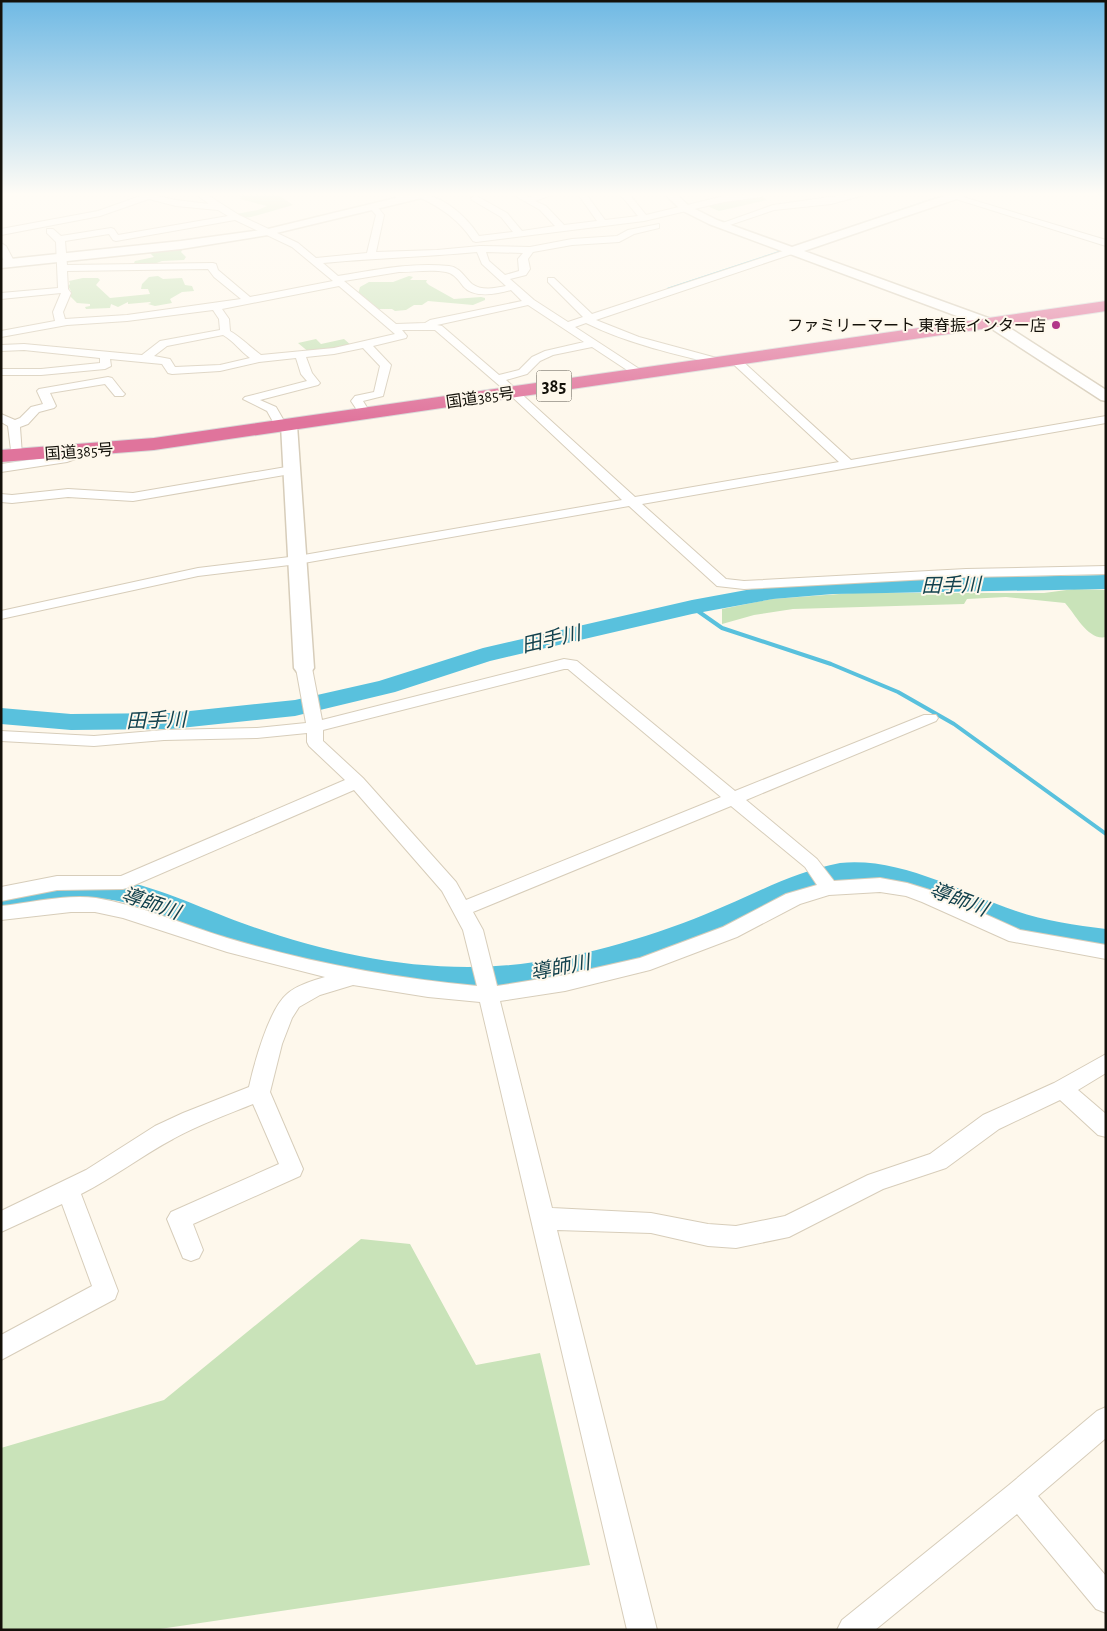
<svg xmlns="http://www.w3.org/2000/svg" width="1107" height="1631" font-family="'Alegreya Sans','Noto Sans JP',sans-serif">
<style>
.green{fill:#c9e3b9}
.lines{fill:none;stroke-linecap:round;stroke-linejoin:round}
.stream-far1{stroke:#59c1dd;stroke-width:2.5}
.stream{stroke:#59c1dd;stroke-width:4}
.river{fill:#59c1dd;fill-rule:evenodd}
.minor-casing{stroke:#d7cdba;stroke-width:2}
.tertiary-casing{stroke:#d7cdba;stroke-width:3}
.trunk-casing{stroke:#d9d9d8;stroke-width:2}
.minor{fill:#fff;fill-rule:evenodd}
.tertiary{fill:#fff;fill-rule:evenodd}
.trunk{fill:#e0749c;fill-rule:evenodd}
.poi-dot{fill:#b23788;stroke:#fef8ec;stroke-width:2}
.labels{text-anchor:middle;stroke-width:4;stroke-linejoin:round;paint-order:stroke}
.far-poi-label{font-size:16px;fill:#14110a;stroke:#fef8ec;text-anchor:end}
.far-street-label{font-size:16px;fill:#14110a;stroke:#fef8ec}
.shield{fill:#fef8ec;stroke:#5a564e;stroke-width:1}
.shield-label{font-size:18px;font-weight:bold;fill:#14110a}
.water-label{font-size:20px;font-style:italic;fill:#12414d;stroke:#fef8ec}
</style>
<rect width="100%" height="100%" fill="#fef8ec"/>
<path class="green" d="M 236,194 L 277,194 L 293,205 L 251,217 L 242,218 L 236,214 L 258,210 L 267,206 L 240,199 L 242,198 Z
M 761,196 L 767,200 L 719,211 L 705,205 Z
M 180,248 L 183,249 L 181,252 L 186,257 L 184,260 L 162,261 L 154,264 L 134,263 L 135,261 L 154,257 L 150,253 L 151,251 Z
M 158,276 L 163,279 L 182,278 L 185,285 L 192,286 L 194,291 L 182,292 L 170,299 L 172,303 L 155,306 L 148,304 L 151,303 L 150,302 L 128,304 L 128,302 L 118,307 L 111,304 L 110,308 L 86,309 L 85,307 L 90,306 L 90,304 L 77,303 L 70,296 L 71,291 L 68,286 L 70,284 L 69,281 L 83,278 L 98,278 L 100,280 L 96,285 L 110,298 L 150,294 L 148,289 L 141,289 L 142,284 L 149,277 Z
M 409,276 L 413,277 L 410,280 L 427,280 L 426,282 L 429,285 L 454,299 L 481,297 L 485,298 L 485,300 L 473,305 L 428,301 L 422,305 L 414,305 L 406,310 L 395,311 L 392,309 L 376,309 L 358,294 L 360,287 L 369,282 L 393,282 Z
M 316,339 L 321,344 L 344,339 L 352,346 L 310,353 L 298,343 Z
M 1074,589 L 1106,590 L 1106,637 C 1088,641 1076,615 1065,603 L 1006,597 L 967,599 L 964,604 L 793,609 L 754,615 L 722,624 L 722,609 L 772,599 L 853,593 L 1044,593 Z
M 361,1239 L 410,1244 L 476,1365 L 540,1353 L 590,1565 L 153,1630 L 1,1630 L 1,1448 L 164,1400 Z"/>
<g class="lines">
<path class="stream-far1" d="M 1099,194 L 1106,196
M 841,231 L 949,194
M 668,289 L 786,250"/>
<path class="stream" d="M 692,607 L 722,628 L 831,664 L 898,692 L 954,724 L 1106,834"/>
<path class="river" d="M 1106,575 L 1106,589 L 833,594 L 773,599 L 692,614 L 490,661 L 395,692 L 295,716 L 171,729 L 71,730 L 1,724 L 1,708 L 71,714 L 171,713 L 295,700 L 379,681 L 483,648 L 692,600 L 773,585 L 833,580 Z
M 840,863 C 902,857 959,892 1016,911 C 1045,921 1075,925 1106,929 L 1106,951 L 1055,944 L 1019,934 L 899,889 C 881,885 861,881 843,883 C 799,886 758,917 718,933 C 651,959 568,986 496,990 C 407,995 319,974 236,944 C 211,935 186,926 161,916 C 145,910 129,902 112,900 C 75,895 37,904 1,911 L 1,890 C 37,884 73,875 109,879 C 150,883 203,909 242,923 C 314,949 391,967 468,967 C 548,967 632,944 706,914 C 751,896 792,872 840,863 Z"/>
<defs>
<path id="minor" d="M 146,194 L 158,194 L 157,196 L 176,200 L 209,204 L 196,194 L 206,194 L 239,215 L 298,243 L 316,258 L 367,253 L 376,215 L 369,207 L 373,204 L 376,205 L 384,215 L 376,252 L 437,250 L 480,246 L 530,247 L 572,239 L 617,236 L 628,230 L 659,224 L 659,228 L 634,234 L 619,242 L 572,245 L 533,252 L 528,259 L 530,269 L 526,275 L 510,279 L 534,300 L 568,322 L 583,317 L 548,282 L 548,278 L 554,278 L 592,314 L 789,249 L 795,249 L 795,253 L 596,320 L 639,337 L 724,360 L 725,362 L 724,364 L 720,365 C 674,354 629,344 586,323 L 575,327 L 644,372 L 646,374 L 644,376 L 636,376 L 592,347 L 553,355 L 540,361 L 527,374 L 506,380 L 635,497 L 839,462 L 731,362 L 730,360 L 731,358 L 739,358 L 851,460 L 1106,416 L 1106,423 L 642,504 L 726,579 L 744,581 L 966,569 L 1106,566 L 1106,574 L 966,577 L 744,589 L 717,586 L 629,506 L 298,564 L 198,576 L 1,619 L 1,611 L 198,568 L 298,556 L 622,500 L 508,393 L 435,330 L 402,330 L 407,336 L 406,338 L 373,346 L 391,365 L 383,396 L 363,401 L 371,414 L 365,418 L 361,416 L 351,401 L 355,396 L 374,392 L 380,366 L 363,348 L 334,354 L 306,357 L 312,373 L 320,383 L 318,385 L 260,400 L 276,407 L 287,426 L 281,430 L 277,429 L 267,411 L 243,399 L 245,397 L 307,381 L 301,374 L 296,358 L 259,362 L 220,371 L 172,374 L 168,373 L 162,364 L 110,359 L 111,366 L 105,369 L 41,375 L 1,375 L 1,369 L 41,369 L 100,363 L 100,358 L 24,350 L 1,351 L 1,345 L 24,344 L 142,355 L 160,341 L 220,330 L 219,319 L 213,310 L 127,321 L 67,325 L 1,337 L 1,331 L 55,321 L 53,312 L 61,293 L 1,299 L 1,293 L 58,288 L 56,242 L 47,233 L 47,229 L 53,229 L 61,236 L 111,228 L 114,229 L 118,235 L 228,216 L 218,210 L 176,206 L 149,199 L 100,216 L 1,235 L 1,229 L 98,211 ZM 235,220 L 292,247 L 333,281 L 250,297 L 218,270 L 216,264 L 213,263 L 67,265 L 65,241 L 109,234 L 113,240 L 116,241 ZM 477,252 L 482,264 L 506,286 C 496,288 481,291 472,284 C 465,278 460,267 449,266 C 412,262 374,270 338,276 L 323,263 C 374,258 425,257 477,252 ZM 486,252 L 523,253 L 518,259 L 519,271 L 505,275 L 489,261 ZM 208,269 L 214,277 L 241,299 L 127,315 L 65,319 L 63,312 L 71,293 L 68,289 L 67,271 ZM 399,272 C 414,272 431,269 446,272 C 453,273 459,280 463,286 C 474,299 497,294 511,290 L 522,301 L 430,320 L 425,323 L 396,324 L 344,281 ZM 339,286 L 395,334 L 334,348 L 261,355 C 250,347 242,338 230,331 L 229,319 L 222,309 ZM 528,305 L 584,342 L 545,351 L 532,357 L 519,370 L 499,375 L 442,326 L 437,325 ZM 223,335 C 235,342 239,350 250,358 L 220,365 L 175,367 L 170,359 L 154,356 L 167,346 Z
M 391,194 L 402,194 L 409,199 L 402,201 Z
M 418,194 C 442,194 467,217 479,236 L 513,232 L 501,217 L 472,200 L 471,198 L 475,195 L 507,213 L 522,231 L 555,226 L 540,210 L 512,194 L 523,194 L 529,197 L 540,194 L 554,194 L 535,201 L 546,206 L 564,225 L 597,221 L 578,194 L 586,194 L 605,220 L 638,216 L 620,194 L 629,194 L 646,215 L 724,196 L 765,194 L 761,197 L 724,202 L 644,221 L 476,242 L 473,241 C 459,220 442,208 419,197 Z
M 851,194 L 868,194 L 831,204 L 774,210 L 721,228 L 717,225 L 773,205 Z
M 940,194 L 953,194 L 1106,240 L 1106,246 Z
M 1,243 L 6,246 L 15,263 L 13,265 L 10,266 C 1,263 1,252 1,243 Z
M 108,377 L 112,378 L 123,392 L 125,394 L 123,396 L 115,396 L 105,384 L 50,393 L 56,406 L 54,408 L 39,412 L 28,424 L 20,427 L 22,455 L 16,459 L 12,458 L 8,426 L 1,422 L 1,414 L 15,420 L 20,418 L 31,407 L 43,404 L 37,391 L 39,389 Z
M 88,446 L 94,450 L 92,453 L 67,462 L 1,472 L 1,464 L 65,455 Z
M 292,466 L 298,470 L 296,473 L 133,501 L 68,497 L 12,503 L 1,502 L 1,494 L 12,495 L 68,489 L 133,493 Z
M 564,659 L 577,661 L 735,791 L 924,715 L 936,715 L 938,718 L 936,721 L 746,800 L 817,859 L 834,881 L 880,878 L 907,883 L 936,892 L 1020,930 L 1106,945 L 1106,959 L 1009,941 L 922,902 L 906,896 L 880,892 L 829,895 L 800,904 L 737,937 L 650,970 L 565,991 L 500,1001 L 552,1208 L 651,1213 L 708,1224 L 736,1226 L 785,1216 L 868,1175 L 930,1154 L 983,1115 L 1054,1083 L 1106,1054 L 1106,1073 L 1078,1090 L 1106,1114 L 1106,1137 L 1098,1135 L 1060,1100 L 999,1129 L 946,1168 L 883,1189 L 789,1237 L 736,1248 L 708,1246 L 651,1233 L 557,1230 L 657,1630 L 627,1630 L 480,1002 L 428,997 L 353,985 L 320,995 L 299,1007 L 292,1018 L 282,1044 L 270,1092 L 303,1169 L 300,1176 L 193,1224 L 203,1250 L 199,1258 L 191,1261 L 183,1258 L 167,1219 L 171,1212 L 279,1164 L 253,1104 C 226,1115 198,1125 173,1139 C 141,1156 113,1178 81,1194 L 118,1291 L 115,1299 L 1,1360 L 1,1335 L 92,1286 L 62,1204 L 1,1232 L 1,1211 L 86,1170 L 155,1126 L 183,1113 L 249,1087 C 254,1064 269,1009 287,994 C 297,985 312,981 325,977 L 227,952 L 123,918 L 95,912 L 71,912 L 1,920 L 1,906 C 31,903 66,894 96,898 C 140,905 184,925 227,938 C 308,962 392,978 477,986 L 463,930 L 442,891 L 354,790 L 130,887 L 123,889 L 57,890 L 1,901 L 1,887 L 57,876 L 121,876 L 345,780 L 309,746 L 307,742 L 307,733 L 257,738 L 164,740 L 94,746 L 1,741 L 1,731 L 94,736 L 164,730 L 257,728 L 306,723 L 296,668 L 299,665 L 309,665 L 312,668 L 322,720 ZM 564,669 L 568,669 L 721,797 L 466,900 L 456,882 L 363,778 L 323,741 L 323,730 ZM 731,806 L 805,867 L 817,885 L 786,894 L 723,927 L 640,958 L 565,975 L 497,986 L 483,930 L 473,912 Z
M 1106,1407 L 1106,1438 L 1038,1496 L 1106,1576 L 1106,1613 L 1096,1609 L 1017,1514 L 875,1630 L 837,1630 L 842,1620 L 1009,1485 L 1097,1411 Z"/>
<path id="tertiary" d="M 412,194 L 431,194 L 430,196 L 268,235 L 181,249 L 1,268 L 1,260 L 181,241 L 268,229 Z
M 665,194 L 676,194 L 689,206 L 717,220 L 792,247 L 950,194 L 966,194 L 965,196 L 804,251 L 1002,323 L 1106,390 L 1106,401 L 1101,400 L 992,329 L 709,224 L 681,210 Z
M 289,420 L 294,422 L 297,425 L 314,668 L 311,672 L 304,674 L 297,672 L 294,668 L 281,425 L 284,422 Z"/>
<path id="trunk" d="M 1106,301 L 1106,311 L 154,450 L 1,462 L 1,450 L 154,438 Z"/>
</defs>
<use href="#minor" class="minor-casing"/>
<use href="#tertiary" class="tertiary-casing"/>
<use href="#trunk" class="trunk-casing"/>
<use href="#minor" class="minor"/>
<use href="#tertiary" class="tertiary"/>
<use href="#trunk" class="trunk"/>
</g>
<linearGradient id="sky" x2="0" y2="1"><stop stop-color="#6fb9e4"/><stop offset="0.46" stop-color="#fffcf6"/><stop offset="1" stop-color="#fffcf6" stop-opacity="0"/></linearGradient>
<rect width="1107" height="422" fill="url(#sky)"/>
<circle class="poi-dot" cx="1056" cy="325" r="5"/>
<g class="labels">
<g class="far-poi-label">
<text x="1046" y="331">ファミリーマート 東脊振インター店</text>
</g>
<g class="far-street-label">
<text transform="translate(480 397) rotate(-8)" y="6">国道385号</text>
<text transform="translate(79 451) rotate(-4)" y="6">国道385号</text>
</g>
<rect class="shield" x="536.5" y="370.5" width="35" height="31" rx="4"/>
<g class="shield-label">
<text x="554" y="392">385</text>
</g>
<g class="water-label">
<text transform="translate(951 585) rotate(-1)" y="7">田手川</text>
<text transform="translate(551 639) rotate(-13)" y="7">田手川</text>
<text transform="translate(156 720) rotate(-2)" y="7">田手川</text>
<text transform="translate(959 899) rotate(21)" y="7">導師川</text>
<text transform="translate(151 903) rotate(19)" y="7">導師川</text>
<text transform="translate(560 967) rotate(-11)" y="7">導師川</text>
</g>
</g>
<rect width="1107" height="1631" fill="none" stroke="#14110a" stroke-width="5"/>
</svg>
